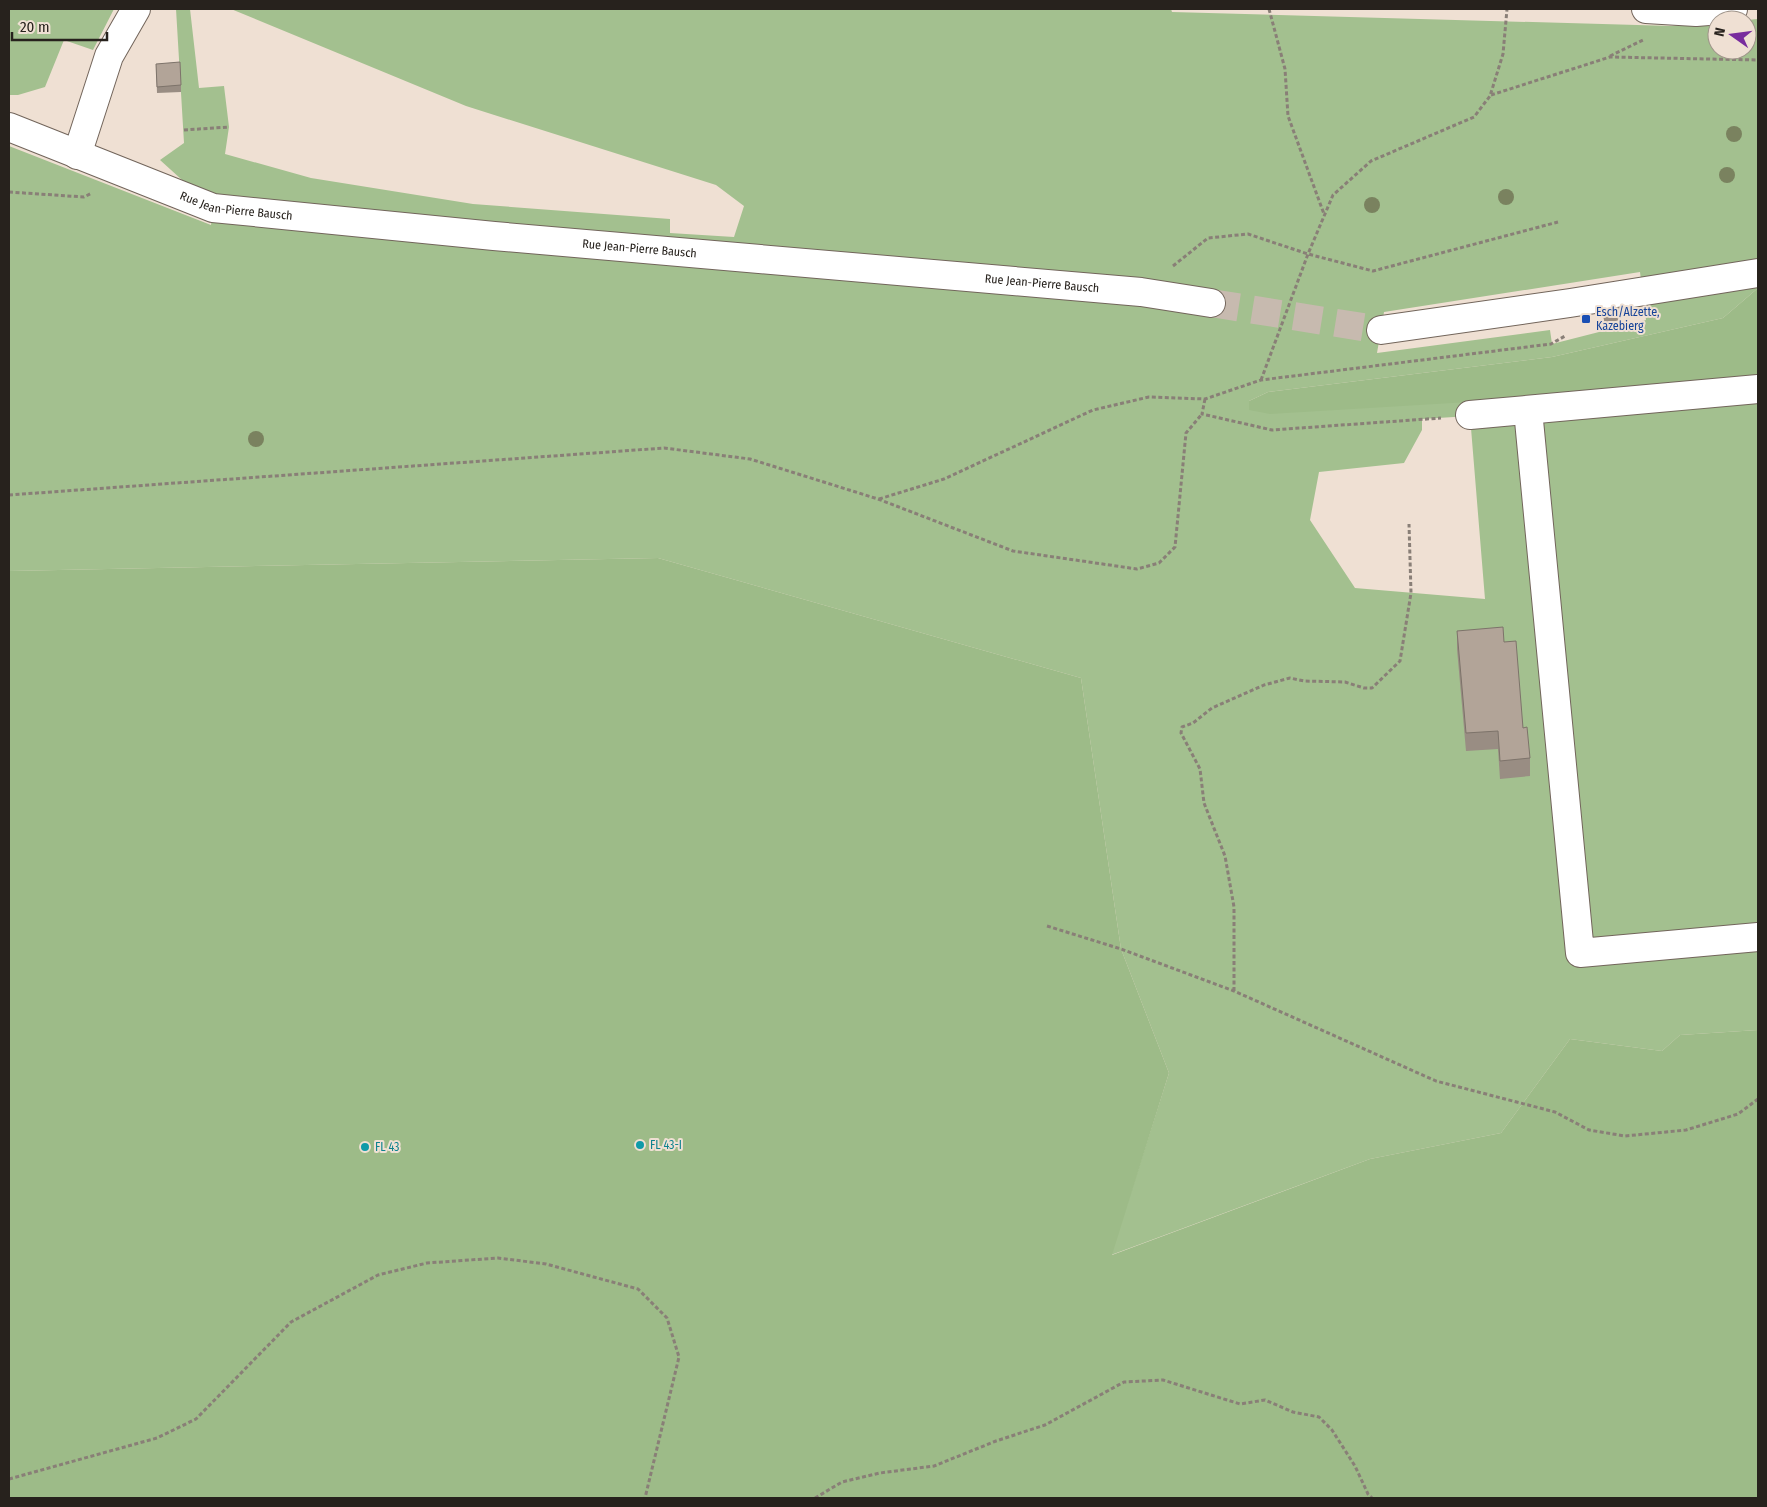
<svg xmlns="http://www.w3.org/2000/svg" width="1767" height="1507" font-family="'Fira Sans Condensed',sans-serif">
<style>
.green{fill:#a3c08f;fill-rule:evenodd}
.forest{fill:#9dbb88}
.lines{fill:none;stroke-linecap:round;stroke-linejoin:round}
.minor-tunnel{stroke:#c7baaf;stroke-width:28;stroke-dasharray:28 14;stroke-linecap:butt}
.minor-casing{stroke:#72655b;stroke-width:30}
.path{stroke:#897f77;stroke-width:3;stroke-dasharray:4 2.5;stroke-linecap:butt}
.minor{stroke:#fff;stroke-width:28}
.tree{fill:#7a825f}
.wall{fill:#998d83}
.building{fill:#b2a498;stroke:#7d736a}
.transit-dot{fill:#1a4fb4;stroke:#efe0d3;stroke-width:2}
.culture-dot{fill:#0f9aa8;stroke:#efe0d3;stroke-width:2}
.labels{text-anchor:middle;stroke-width:4;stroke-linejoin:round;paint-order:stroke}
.street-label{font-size:12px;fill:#27221d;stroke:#efe0d3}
.transit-label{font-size:12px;fill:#164399;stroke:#efe0d3;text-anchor:start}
.culture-label{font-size:12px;fill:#0d838f;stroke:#efe0d3;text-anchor:start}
</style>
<rect width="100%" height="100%" fill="#efe0d3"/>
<path class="green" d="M 9,9 L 114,9 L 93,50 L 64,40 L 45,87 L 18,95 L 9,95 Z
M 176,9 L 190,9 L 199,88 L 224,86 L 229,127 L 225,154 L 311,178 L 473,204 L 670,219 L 670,233 L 734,237 L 744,206 L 716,185 L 466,106 L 231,9 L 1171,9 L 1172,12 L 1672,26 L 1717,22 L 1717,50 L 1747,50 L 1747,20 L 1758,19 L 1758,288 L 1723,318 L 1552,357 L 1268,392 L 1249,401 L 1469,402 L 1758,375 L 1758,1030 L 1680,1035 L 1662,1051 L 1570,1039 L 1501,1133 L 1370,1159 L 1111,1255 L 1169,1073 L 1121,949 L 1081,678 L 658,558 L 9,571 L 9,146 L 211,225 L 213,208 L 160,160 L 184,143 ZM 1640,272 L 1646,320 L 1552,344 L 1550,330 L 1377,353 L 1384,312 ZM 1470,416 L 1485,599 L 1355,588 L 1310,520 L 1319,472 L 1404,463 L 1422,430 L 1422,419 Z"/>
<path class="forest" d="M 1758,288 L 1758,375 L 1469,402 L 1270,414 L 1249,410 L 1249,401 L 1268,392 L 1552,357 L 1723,318 Z
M 658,558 L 1081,678 L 1121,949 L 1169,1073 L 1112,1255 L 1370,1159 L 1501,1133 L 1570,1039 L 1662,1051 L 1680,1035 L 1758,1030 L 1758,1498 L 9,1498 L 9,571 Z"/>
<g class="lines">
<path class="minor-tunnel" d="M 1211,303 L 1381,330"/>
<defs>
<g id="minor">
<path d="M 1646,9 L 1696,12 L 1733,9"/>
<path id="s1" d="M 9,127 L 213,208 L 494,236 L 1141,292 L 1211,303"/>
<path d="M 77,155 L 109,56 L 136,9"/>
<path d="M 1381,330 L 1570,303 L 1758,273"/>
<path d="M 1528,410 L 1580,953 L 1758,937"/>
<path d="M 1470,415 L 1758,389"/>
</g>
</defs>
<use href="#minor" class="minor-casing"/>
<path class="path" d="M 1269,9 L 1285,69 L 1288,116 L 1324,214
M 1610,56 L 1643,40
M 1491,95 L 1610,57 L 1758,60
M 184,130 L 229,127
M 9,192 L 84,197 L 92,193
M 1173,266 L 1208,238 L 1248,234 L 1308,254 L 1373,271 L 1558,222
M 1261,380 L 1308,254 L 1333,195 L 1371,161 L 1474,117 L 1490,96 L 1503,54 L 1507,9
M 1205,399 L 1202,414 L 1272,430 L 1441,418
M 9,495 L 664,448 L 750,459 L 878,499 L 1013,551 L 1137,569 L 1159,563 L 1175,547 L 1186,433 L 1202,414
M 879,499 L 944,479 L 1093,410 L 1149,397 L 1205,399 L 1261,380 L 1551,344 L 1565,336
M 1047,926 L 1121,949 L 1234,991 L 1436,1081 L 1555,1112 L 1589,1130 L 1625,1136 L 1686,1130 L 1738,1114 L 1758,1099
M 1234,991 L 1234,907 L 1225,856 L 1204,803 L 1200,769 L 1181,733 L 1182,727 L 1193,723 L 1212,708 L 1264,685 L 1290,678 L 1304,681 L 1345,682 L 1364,688 L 1372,688 L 1400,661 L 1411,593 L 1409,524
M 9,1479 L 157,1438 L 196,1419 L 291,1322 L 378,1275 L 427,1263 L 498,1258 L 546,1264 L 638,1289 L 667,1318 L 679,1357 L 645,1498
M 815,1498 L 842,1482 L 880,1473 L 934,1466 L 996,1441 L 1045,1425 L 1124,1382 L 1163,1380 L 1240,1404 L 1265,1400 L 1293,1412 L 1319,1417 L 1332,1430 L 1355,1466 L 1368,1494 L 1372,1498"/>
<use href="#minor" class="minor"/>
</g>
<g class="tree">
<circle cx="1734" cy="134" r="8"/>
<circle cx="1727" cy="175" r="8"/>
<circle cx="1506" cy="197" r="8"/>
<circle cx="1372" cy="205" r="8"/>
<circle cx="256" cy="439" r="8"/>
</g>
<path class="wall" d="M 156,64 L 181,85 L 181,92 L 157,93 Z
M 1603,310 L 1621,314 L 1621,320 L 1604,323 Z
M 1457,631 L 1504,642 L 1530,758 L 1530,776 L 1500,779 L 1498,749 L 1466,751 L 1457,649 Z"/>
<path class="building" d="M 180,62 L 181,85 L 157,87 L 156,64 Z
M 1620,307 L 1621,314 L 1604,317 L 1603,310 Z
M 1503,627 L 1504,642 L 1516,641 L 1523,728 L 1527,727 L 1530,758 L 1500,761 L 1498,731 L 1466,733 L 1457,631 Z"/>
<rect class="transit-dot" x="1581" y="314" width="10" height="10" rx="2.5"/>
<g class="culture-dot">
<circle cx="640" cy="1145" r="5"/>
<circle cx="365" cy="1147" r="5"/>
</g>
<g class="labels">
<g class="street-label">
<text dy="4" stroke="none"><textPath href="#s1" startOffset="242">Rue Jean-Pierre Bausch</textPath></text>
<text dy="4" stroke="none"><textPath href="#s1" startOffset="648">Rue Jean-Pierre Bausch</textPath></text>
<text dy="4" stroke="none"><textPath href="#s1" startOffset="1052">Rue Jean-Pierre Bausch</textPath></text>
</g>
<g class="transit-label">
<text x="1596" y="316">Esch/Alzette,<tspan x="1596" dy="14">Kazebierg</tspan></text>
</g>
<g class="culture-label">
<text x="650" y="1149">FL 43-I</text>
<text x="375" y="1151">FL 43</text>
</g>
</g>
<rect width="1767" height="1507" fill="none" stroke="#27221d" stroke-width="20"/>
<g transform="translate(1732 35) rotate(284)"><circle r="24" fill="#efe0d3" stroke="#9f948a"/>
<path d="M0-4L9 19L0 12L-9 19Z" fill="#792c9e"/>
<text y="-8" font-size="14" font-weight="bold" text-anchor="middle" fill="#27221d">N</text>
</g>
<path d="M12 32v8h95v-8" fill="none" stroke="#27221d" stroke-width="2.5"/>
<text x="20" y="32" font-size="15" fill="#27221d" stroke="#efe0d3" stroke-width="4" paint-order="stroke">20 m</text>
</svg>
